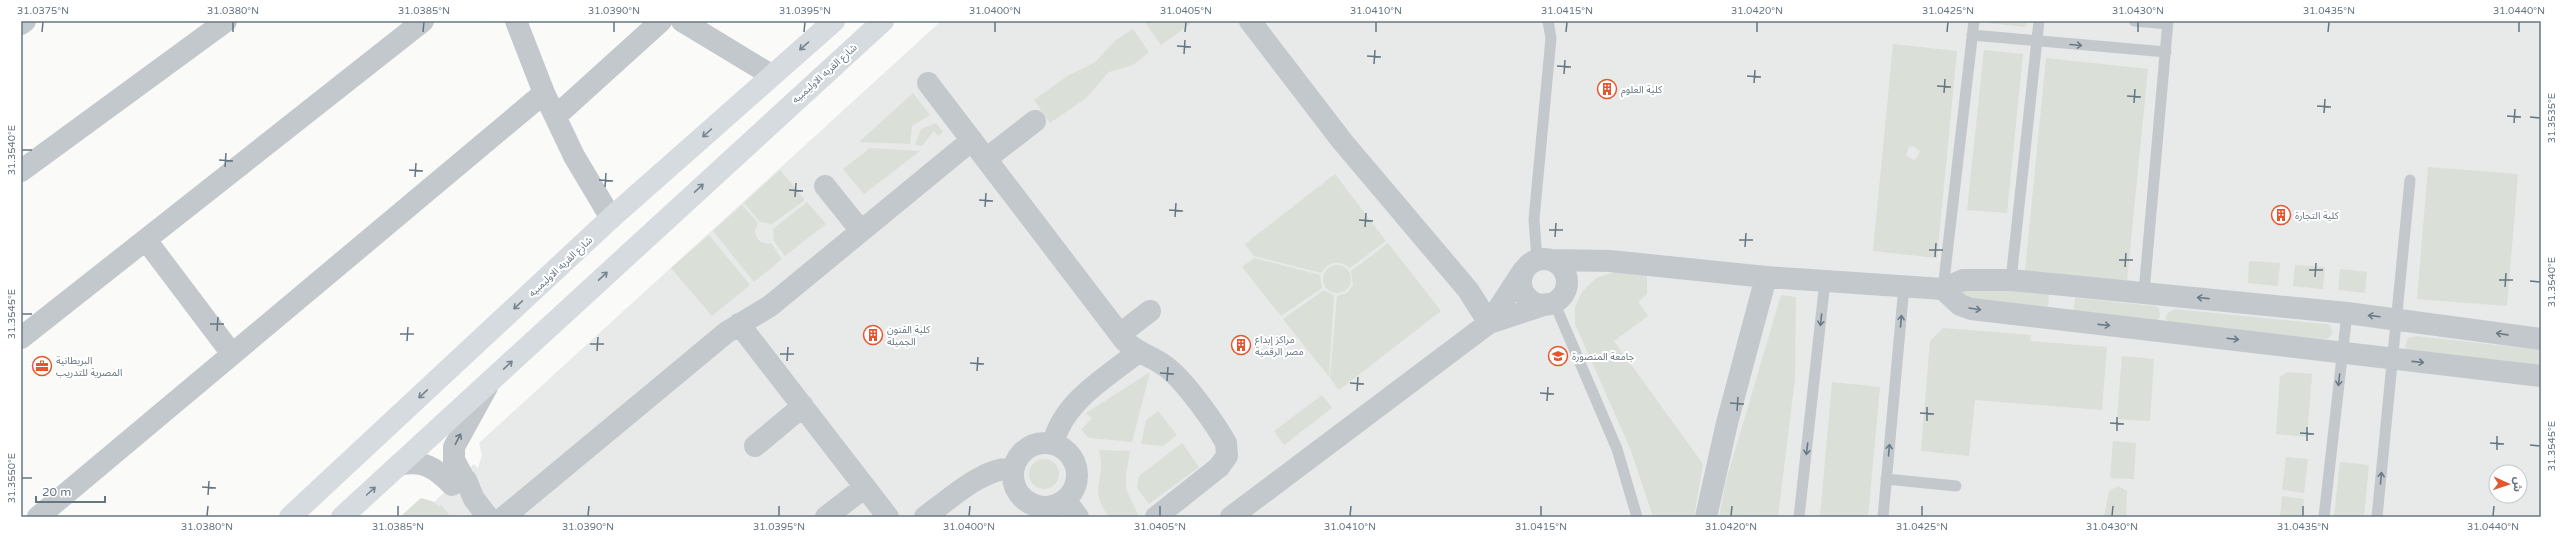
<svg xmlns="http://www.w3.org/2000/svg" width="2562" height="538" font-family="'Varela Round','Noto Sans Arabic',sans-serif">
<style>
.built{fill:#e8e9e9;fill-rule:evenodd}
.green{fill:#dadfd7;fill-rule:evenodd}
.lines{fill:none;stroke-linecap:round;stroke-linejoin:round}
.lane{stroke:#c3c8cc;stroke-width:11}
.street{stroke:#c3c8cc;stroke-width:22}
.secondary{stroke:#d6dbdf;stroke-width:22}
.oneway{stroke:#6a7a87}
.oneway2{stroke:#768591}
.ticks{fill:none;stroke:#657683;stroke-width:1.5}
.labels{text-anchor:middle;stroke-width:4;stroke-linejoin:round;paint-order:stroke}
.street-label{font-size:10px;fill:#657683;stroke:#fff}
.poi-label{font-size:10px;fill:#657683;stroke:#fff;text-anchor:start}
.neatline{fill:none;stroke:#657683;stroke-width:1.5}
.ticks-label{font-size:10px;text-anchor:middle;fill:#657683}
</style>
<rect width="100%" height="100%" fill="#fafaf8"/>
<path class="built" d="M 941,21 L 2541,21 L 2541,517 L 400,517 L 421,498 L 434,502 L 474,464 L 478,468 L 482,455 L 479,443 ZM 2496,472 L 2520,472 L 2520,496 L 2496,496 Z"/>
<path class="green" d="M 1144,21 L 1194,21 L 1161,45 Z
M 1988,21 L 2027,21 L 2026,27 L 1988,23 Z
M 1133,29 L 1149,52 L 1133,65 L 1109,72 L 1085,99 L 1050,123 L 1034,100 L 1067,76 L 1094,63 L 1116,40 Z
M 1893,44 L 1957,51 L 1937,258 L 1873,251 ZM 1913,146 L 1920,151 L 1917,158 L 1913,160 L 1906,155 L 1909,147 Z
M 1984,50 L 2023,54 L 2007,213 L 1967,210 Z
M 2046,58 L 2148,69 L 2127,281 L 2025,271 Z
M 913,93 L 930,115 L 912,126 L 910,144 L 859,142 Z
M 936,123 L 943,132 L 938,136 L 934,131 L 922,146 L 915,145 L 921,129 Z
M 870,148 L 920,151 L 864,194 L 843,169 Z
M 2428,167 L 2518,174 L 2507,306 L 2417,299 Z
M 780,170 L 805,200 L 772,224 L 760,222 L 744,203 Z
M 1335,174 L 1386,241 L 1350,268 C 1339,259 1329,261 1321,273 L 1254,256 L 1245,244 Z
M 807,202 L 826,224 L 785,256 L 774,241 L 773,229 Z
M 742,205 L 758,223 L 755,230 C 755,239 761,245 771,243 L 782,259 L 754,282 L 713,231 Z
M 709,235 L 750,285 L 712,316 L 671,268 Z
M 1388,243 L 1441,311 L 1339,390 L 1330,378 L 1337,296 L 1347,293 L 1353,285 L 1351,271 Z
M 1254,258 L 1320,275 L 1322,288 L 1281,316 L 1242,267 Z
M 2249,261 L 2280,263 L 2278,286 L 2248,283 Z
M 2295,265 L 2325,267 L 2323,289 L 2293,286 Z
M1323 279a14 14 0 1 1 28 0a14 14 0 1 1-28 0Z
M 2340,269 L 2367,272 L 2365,293 L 2338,290 Z
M 1614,272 L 1647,276 L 1647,294 L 1638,302 L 1648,316 L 1614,341 L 1703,464 L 1694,517 L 1653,517 L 1630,448 L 1575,324 L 1575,307 L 1582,292 L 1596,278 Z
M 1966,287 L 2049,292 L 2048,308 L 1970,300 L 1963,293 Z
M 1324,290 L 1334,296 L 1329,377 L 1283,319 Z
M 1781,295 L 1796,297 L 1795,378 L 1778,517 L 1719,517 L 1726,481 Z
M 2075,298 L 2155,306 L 2159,308 L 2160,316 L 2156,322 L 2073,314 Z
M 2174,309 L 2324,324 L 2329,324 L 2333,333 L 2327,339 L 2171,325 L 2166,319 L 2167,314 Z
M 1943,328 L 2031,335 L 2030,341 L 2107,347 L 2102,410 L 1975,400 L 1969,456 L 1921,451 L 1930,341 Z
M 2416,336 L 2541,350 L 2541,368 L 2406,350 L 2405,346 L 2408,338 Z
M 2122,356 L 2154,359 L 2150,421 L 2117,419 Z
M 1150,372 L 1132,442 L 1089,438 L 1081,430 L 1092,418 L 1086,413 Z
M 2287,372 L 2312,374 L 2307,437 L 2276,434 L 2280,377 Z
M 1832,382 L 1880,387 L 1868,517 L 1820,517 Z
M 1322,395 L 1332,408 L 1284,445 L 1274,431 Z
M 1158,411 L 1177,435 L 1163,446 L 1141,444 L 1146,420 Z
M 2113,441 L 2136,443 L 2134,479 L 2110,478 Z
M 1182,443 L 1199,467 L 1149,504 L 1137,488 L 1139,476 Z
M 1099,450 L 1130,451 L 1126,475 L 1126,489 L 1139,517 L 1109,517 C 1087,488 1107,481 1099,450 Z
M 2286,457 L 2308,459 L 2304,493 L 2282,490 Z
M1029 474a15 15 0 1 1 30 0a15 15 0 1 1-30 0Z
M 2340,462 L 2369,465 L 2364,517 L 2334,517 Z
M 2118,486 L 2127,491 L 2126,517 L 2104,517 L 2109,491 Z
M 2282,496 L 2304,499 L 2302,517 L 2280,517 Z
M 421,498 L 434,502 L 439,507 L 441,505 L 451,517 L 400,517 Z"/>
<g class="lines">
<path class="lane" d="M 2134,21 L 2168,24
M 1972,35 L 2166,52
M 1537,260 L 1534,219 L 1551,38 L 1548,21
M 2011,280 L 2039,21
M 1943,289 L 1974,21
M 2144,292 L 2168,21
M 1554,302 L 1617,449 L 1637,517
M 1886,479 L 1956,486
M 1799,517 L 1825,281
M 1883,517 L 1904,286
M 2324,517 L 2347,313
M 2377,517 L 2410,180"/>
<path class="street" d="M 516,21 L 544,93 L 574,156 L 611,218
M 682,21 L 771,75
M 1250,21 L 1342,141 L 1468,290 L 1489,323
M 21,24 L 25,21
M 928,83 L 1125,341 C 1138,354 1155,357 1169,369 C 1186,383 1215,423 1226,443 L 1227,456 L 1219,467 L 1156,517
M 556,116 L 661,21
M 986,159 L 1035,121
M 21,171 L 226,21
M 825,186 L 861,231
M 146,240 L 232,354
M1521 282a23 23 0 1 1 46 0a23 23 0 1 1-46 0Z
M 1551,260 L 1610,261 L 1766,277 L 1943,289 L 1963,280 L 2011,280 L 2347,313 L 2541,339
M 1943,289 L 1960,305 L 1971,309 L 2541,376
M 1489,323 L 1547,304
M 739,324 L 888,517
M 1120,334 L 1150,311
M 21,338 L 423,21
M1013 475a32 32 0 1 1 64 0a32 32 0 1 1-64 0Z
M 1053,444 C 1063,401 1106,378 1138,352
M 755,446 L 803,406
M 399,465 C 422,459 436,468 452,485
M 462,475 L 454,460 L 454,447 L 487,387
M 466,480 L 474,499 L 488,517
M 1065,500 L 1078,517
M 38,517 L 544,93
M 504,517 L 727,332 L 770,306 L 972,140
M 826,517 L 865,487
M 925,517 C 947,501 986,465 1013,469
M 1231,517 L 1489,323 L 1523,271
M 1706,517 L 1727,423 L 1766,277"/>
<path class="secondary" d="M 290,517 L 611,218 L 834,21
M 342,517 L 883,21"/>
</g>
<defs><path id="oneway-shaft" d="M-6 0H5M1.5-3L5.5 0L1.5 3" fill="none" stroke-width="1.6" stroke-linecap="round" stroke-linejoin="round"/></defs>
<g class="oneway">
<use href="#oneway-shaft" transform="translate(2076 45) rotate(5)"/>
<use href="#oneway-shaft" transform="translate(2203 298) rotate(-174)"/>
<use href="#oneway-shaft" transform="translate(1975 309) rotate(9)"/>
<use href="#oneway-shaft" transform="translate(2374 316) rotate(-173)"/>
<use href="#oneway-shaft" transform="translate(1821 320) rotate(96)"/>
<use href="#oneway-shaft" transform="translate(1901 321) rotate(-85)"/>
<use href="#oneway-shaft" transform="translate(2104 325) rotate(6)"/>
<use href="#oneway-shaft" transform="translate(2502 334) rotate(-172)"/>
<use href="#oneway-shaft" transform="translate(2233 339) rotate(7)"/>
<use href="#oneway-shaft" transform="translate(2418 362) rotate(6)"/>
<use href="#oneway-shaft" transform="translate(2339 380) rotate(96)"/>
<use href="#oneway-shaft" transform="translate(458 439) rotate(-63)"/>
<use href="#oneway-shaft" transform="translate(1807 449) rotate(97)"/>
<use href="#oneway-shaft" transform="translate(1889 450) rotate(-85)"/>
<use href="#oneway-shaft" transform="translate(2381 478) rotate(-85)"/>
</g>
<g class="oneway2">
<use href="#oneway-shaft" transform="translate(804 46) rotate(139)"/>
<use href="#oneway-shaft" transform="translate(707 133) rotate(138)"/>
<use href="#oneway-shaft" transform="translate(699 188) rotate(-43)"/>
<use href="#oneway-shaft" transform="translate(603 276) rotate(-43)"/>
<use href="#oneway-shaft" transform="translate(518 305) rotate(137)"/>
<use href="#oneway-shaft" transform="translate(508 365) rotate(-43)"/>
<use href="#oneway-shaft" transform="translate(423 394) rotate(137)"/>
<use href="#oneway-shaft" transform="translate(371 491) rotate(-42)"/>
</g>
<path class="ticks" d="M 42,32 L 43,22M 233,32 L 233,22M 423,32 L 424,22M 614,32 L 614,22M 804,32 L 805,22M 995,32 L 995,22M 1185,32 L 1186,22M 1376,32 L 1376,22M 1566,32 L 1567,22M 1757,32 L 1757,22M 1947,32 L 1948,22M 2138,32 L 2138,22M 2328,32 L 2329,22M 2519,32 L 2519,22M 1177,46 L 1191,47M 1184,54 L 1185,40M 1367,56 L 1381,57M 1374,64 L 1375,50M 1557,66 L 1571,67M 1564,74 L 1565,60M 1747,76 L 1761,77M 1754,83 L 1755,70M 1937,86 L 1951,87M 1944,93 L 1945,79M 2127,96 L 2141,97M 2134,103 L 2135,89M 2317,106 L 2331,107M 2324,113 L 2325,99M 2507,116 L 2521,117M 2530,117 L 2540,118M 2514,123 L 2515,109M 22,150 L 32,150M 219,160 L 233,161M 225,167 L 226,153M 409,170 L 423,171M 415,177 L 416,163M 599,180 L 613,181M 605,187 L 606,173M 789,190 L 803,191M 795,197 L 796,183M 979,200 L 993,201M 985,207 L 986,193M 1169,210 L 1183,211M 1175,217 L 1176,203M 1359,220 L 1373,221M 1365,227 L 1366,213M 1549,230 L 1563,230M 1555,237 L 1556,223M 1739,240 L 1753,240M 1745,247 L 1746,233M 1929,250 L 1943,250M 1935,257 L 1936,243M 2119,260 L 2133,260M 2125,267 L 2126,253M 2309,270 L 2323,270M 2315,277 L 2316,263M 2499,280 L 2513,280M 2530,281 L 2540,282M 2505,287 L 2506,273M 22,314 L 32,314M 210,324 L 224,324M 217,331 L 218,317M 400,334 L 414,334M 407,341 L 408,327M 590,344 L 604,344M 597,351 L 598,337M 780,354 L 794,354M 787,361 L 788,347M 970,363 L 984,364M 977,371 L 978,357M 1160,373 L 1174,374M 1167,381 L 1168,367M 1350,383 L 1364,384M 1357,391 L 1358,377M 1540,393 L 1554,394M 1547,401 L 1548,387M 1730,403 L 1744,404M 1737,411 L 1738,397M 1920,413 L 1934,414M 1927,421 L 1927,407M 2110,423 L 2124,424M 2117,431 L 2117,417M 2300,433 L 2314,434M 2307,441 L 2307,427M 2490,443 L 2504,444M 2530,445 L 2540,446M 2497,450 L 2497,436M 22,478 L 32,478M 202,487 L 216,488M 208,495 L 209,481M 207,516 L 208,506M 398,516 L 398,506M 588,516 L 589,506M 779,516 L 779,506M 969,516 L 970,506M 1160,516 L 1160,506M 1350,516 L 1351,506M 1541,516 L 1541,506M 1731,516 L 1732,506M 1922,516 L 1922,506M 2112,516 L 2113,506M 2303,516 L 2303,506M 2493,516 L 2494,506"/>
<defs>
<symbol id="building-ring" viewBox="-11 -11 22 22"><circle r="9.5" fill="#fff" stroke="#e4572e" stroke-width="1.5"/><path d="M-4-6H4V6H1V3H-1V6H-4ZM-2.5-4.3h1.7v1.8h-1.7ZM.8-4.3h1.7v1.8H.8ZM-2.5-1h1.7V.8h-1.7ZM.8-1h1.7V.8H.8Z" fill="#e4572e"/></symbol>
<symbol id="university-ring" viewBox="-11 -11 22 22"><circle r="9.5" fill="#fff" stroke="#e4572e" stroke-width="1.5"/><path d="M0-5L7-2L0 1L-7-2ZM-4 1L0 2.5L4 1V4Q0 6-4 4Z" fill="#e4572e"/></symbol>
<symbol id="office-ring" viewBox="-11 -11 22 22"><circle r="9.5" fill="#fff" stroke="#e4572e" stroke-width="1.5"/><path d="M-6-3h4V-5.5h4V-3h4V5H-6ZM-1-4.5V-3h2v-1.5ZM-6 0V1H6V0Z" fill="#e4572e"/></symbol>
</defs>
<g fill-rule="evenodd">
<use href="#building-ring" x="1596" y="78" width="22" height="22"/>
<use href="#building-ring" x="2270" y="204" width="22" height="22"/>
<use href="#building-ring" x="862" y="324" width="22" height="22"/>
<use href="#building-ring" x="1230" y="334" width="22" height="22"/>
<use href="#university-ring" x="1547" y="345" width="22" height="22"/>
<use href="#office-ring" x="31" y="355" width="22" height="22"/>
</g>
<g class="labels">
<g class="street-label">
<text transform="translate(824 73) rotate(-42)" y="4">شارع القريه الاوليمبيه</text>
<text transform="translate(560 266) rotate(-43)" y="4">شارع القريه الاوليمبيه</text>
</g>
<g class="poi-label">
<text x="1621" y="93">كلية العلوم</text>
<text x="2295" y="219">كلية التجارة</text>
<text x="887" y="333">كلية الفنون<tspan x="887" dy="12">الجميلة</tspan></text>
<text x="1255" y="343">مراكز إبداع<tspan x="1255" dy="12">مصر الرقمية</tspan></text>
<text x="1572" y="360">جامعة المنصورة</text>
<text x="56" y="364">البريطانية<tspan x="56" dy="12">المصرية للتدريب</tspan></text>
</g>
</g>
<rect width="2562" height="538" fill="none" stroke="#ffffff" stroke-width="44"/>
<g transform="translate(2508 484) rotate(93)"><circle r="19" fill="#ffffff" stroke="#c1c8cd"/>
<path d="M0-3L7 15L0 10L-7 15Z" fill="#e4572e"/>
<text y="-6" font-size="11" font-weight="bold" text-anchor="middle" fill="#657683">ش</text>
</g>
<path d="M36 496v6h69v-6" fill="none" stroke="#657683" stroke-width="2"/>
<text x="42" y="496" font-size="12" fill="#657683" stroke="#ffffff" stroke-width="3" paint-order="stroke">20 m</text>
<rect x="22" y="22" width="2518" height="494" class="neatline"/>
<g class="ticks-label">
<text x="43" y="14">31.0375°N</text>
<text x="233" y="14">31.0380°N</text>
<text x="424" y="14">31.0385°N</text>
<text x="614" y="14">31.0390°N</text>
<text x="805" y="14">31.0395°N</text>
<text x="995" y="14">31.0400°N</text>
<text x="1186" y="14">31.0405°N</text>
<text x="1376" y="14">31.0410°N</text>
<text x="1567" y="14">31.0415°N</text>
<text x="1757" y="14">31.0420°N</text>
<text x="1948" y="14">31.0425°N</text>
<text x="2138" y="14">31.0430°N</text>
<text x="2329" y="14">31.0435°N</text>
<text x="2519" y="14">31.0440°N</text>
<text transform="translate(2551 118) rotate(-90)" y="4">31.3535°E</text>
<text transform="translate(11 150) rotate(-90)" y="4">31.3540°E</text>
<text transform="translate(2551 282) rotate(-90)" y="4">31.3540°E</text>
<text transform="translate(11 314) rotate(-90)" y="4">31.3545°E</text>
<text transform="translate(2551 446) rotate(-90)" y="4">31.3545°E</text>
<text transform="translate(11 478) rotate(-90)" y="4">31.3550°E</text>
<text x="207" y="530">31.0380°N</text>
<text x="398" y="530">31.0385°N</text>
<text x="588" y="530">31.0390°N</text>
<text x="779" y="530">31.0395°N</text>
<text x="969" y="530">31.0400°N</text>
<text x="1160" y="530">31.0405°N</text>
<text x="1350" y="530">31.0410°N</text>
<text x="1541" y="530">31.0415°N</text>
<text x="1731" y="530">31.0420°N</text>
<text x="1922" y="530">31.0425°N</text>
<text x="2112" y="530">31.0430°N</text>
<text x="2303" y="530">31.0435°N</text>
<text x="2493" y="530">31.0440°N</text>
</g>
</svg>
